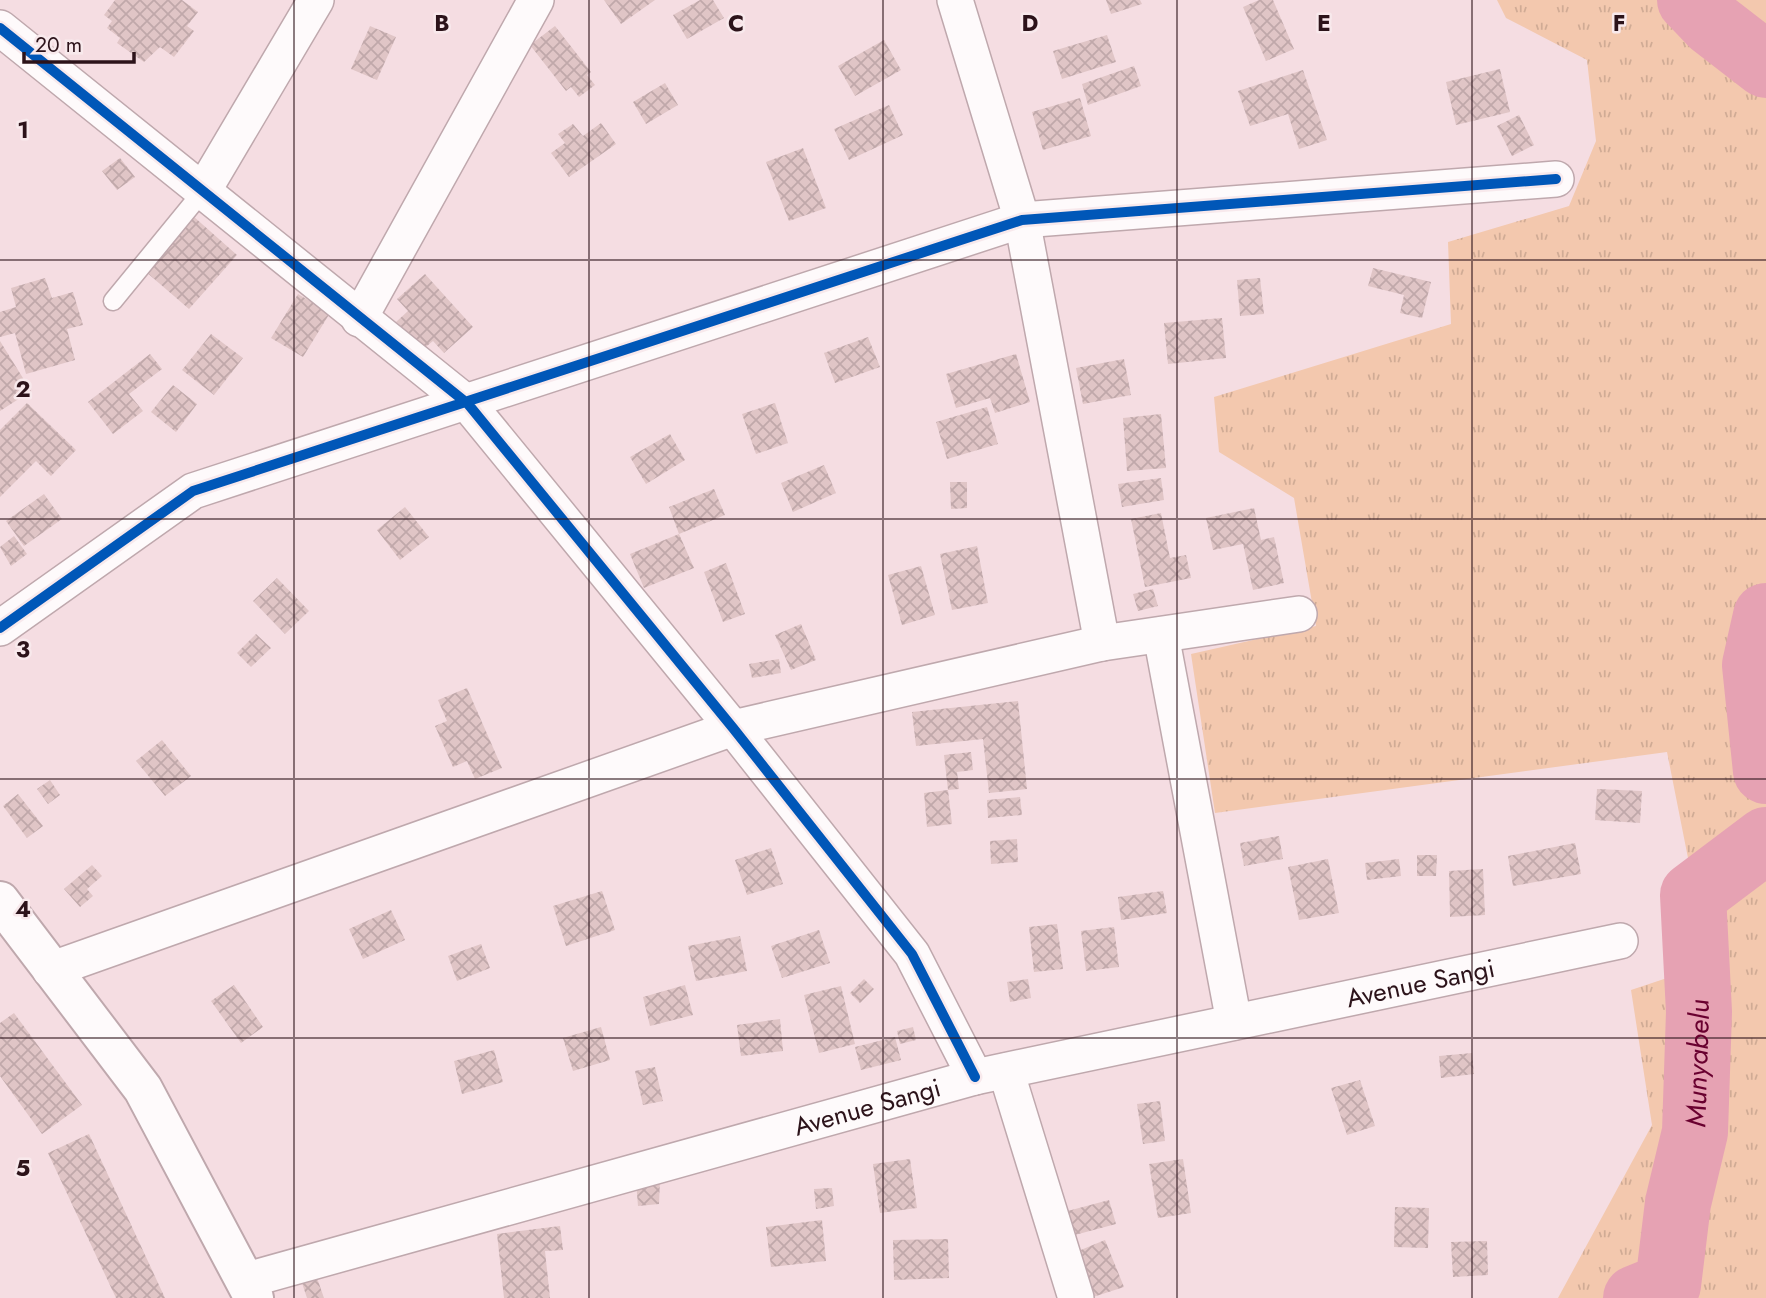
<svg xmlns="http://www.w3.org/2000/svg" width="1766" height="1298" font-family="Jost,sans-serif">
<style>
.grass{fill:url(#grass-tufts)}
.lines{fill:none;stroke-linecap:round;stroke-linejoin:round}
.river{stroke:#e6a2b3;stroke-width:66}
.building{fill:url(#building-cross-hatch)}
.lane-casing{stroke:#bfa8ad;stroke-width:21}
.street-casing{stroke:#bfa8ad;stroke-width:38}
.highway-casing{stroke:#bfa8ad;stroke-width:42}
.lane{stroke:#fefafb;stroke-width:18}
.street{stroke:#fefafb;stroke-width:35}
.highway{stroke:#fefafb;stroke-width:38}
.cycleway-casing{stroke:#f8e9ec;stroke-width:15}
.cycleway{stroke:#0057b8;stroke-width:10}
.grid{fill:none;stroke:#2c131a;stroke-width:2;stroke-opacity:0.55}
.labels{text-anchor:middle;stroke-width:5;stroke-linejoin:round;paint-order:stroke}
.street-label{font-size:26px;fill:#2c131a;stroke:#f8e9ec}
.water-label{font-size:28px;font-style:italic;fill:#69002f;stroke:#f8e9ec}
.grid-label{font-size:23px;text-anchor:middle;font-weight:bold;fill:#2c131a;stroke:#f8e9ec;stroke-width:5;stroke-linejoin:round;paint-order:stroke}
</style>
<defs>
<pattern id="grass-tufts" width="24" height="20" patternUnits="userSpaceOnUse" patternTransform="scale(1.75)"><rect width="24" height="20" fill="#f3c8ae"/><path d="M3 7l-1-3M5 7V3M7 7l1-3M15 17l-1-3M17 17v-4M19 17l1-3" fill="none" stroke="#d0ab95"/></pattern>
<pattern id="building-cross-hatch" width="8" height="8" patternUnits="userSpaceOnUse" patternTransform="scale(1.75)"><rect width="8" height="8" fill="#e0c5c6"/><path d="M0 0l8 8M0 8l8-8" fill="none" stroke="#c0a8aa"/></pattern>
</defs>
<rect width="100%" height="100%" fill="#f5dde2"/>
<path class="grass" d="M 1497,0 L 1766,0 L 1766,1298 L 1558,1298 L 1652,1125 L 1631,990 L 1709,964 L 1667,752 L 1215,813 L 1191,654 L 1316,626 L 1294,498 L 1219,452 L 1214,397 L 1451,324 L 1448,242 L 1569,206 L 1596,141 L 1587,60 L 1506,18 Z"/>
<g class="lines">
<g class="river">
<path d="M 1690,0 L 1713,24 L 1766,65"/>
<path d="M 1766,616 L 1755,665 L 1766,771"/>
<path id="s1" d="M 1636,1298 L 1668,1285 L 1678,1203 L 1695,1132 L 1699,1012 L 1693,895 L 1766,840"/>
</g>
</g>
<path class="building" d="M 115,0 L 182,0 L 198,12 L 187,26 L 194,31 L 174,57 L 160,47 L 144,62 L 117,43 L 120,38 L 107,28 L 112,21 L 104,15 Z
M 604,0 L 655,0 L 621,24 Z
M 700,0 L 713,0 L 724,18 L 687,39 L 673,15 Z
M 1106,0 L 1140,0 L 1142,4 L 1111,14 Z
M 1259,0 L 1273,0 L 1294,49 L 1266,61 L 1243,7 Z
M 370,26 L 396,37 L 377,80 L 351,69 Z
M 555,26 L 591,72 L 587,75 L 595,85 L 579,97 L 571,87 L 566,91 L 530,45 Z
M 1107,35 L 1116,62 L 1062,79 L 1053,51 Z
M 884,40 L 901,70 L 855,96 L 838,66 Z
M 1134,66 L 1141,86 L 1088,105 L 1082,84 Z
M 1500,69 L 1510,112 L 1456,125 L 1446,82 Z
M 1303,70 L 1327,140 L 1299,149 L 1288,114 L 1250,126 L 1238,91 Z
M 665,83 L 678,105 L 646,124 L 633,102 Z
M 1080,98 L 1091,136 L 1043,150 L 1032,112 Z
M 889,105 L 903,135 L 849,160 L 834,129 Z
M 1519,115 L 1534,145 L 1512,156 L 1497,126 Z
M 601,123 L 616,144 L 569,177 L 551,153 L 565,143 L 558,134 L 573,124 L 583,136 Z
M 803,148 L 826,208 L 789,221 L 766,162 Z
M 120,158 L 135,177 L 117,190 L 102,171 Z
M 193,216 L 237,255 L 189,309 L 145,271 Z
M 1373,268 L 1431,282 L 1422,318 L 1400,313 L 1404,295 L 1368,286 Z
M 425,274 L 473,327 L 444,353 L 433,341 L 422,350 L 396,322 L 408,311 L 397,299 Z
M 45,278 L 52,298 L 73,292 L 83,325 L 67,329 L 75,360 L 26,374 L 15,333 L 0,337 L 0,312 L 16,307 L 11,288 Z
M 1260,278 L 1264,314 L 1240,316 L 1237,280 Z
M 298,294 L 330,313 L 303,357 L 271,338 Z
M 1222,318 L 1226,358 L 1168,364 L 1164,323 Z
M 211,334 L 243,358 L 214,395 L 182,370 Z
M 868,337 L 880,367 L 835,383 L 824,353 Z
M 0,341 L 31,391 L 0,411 Z
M 150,354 L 162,369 L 129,394 L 143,411 L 113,434 L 88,402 Z
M 1016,354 L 1030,402 L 995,413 L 990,398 L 956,408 L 946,374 Z
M 1124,359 L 1131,395 L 1083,404 L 1076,368 Z
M 173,385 L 197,404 L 176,432 L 151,412 Z
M 27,403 L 76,450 L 51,476 L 36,461 L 0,497 L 0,430 Z
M 775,403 L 788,443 L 756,454 L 742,414 Z
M 987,407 L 998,444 L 947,459 L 936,422 Z
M 1161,414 L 1166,468 L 1127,471 L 1123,418 Z
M 670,434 L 685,460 L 646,484 L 630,457 Z
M 824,465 L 836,493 L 793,512 L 781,483 Z
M 1161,478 L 1164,500 L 1122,507 L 1118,484 Z
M 950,482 L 967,482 L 967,508 L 951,509 Z
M 714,489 L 725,515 L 679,534 L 669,507 Z
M 44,494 L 62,519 L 24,546 L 6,521 Z
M 405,507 L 429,537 L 400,560 L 377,530 Z
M 1254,508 L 1261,540 L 1274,537 L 1284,583 L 1253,590 L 1243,544 L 1213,550 L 1206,518 Z
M 1161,513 L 1170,558 L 1186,555 L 1191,578 L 1145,587 L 1131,519 Z
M 679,534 L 694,568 L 644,588 L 630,554 Z
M 14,536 L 27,554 L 11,566 L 0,547 Z
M 977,546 L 988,603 L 952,610 L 940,554 Z
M 726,563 L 745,614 L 723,622 L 704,572 Z
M 921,566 L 935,615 L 902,625 L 888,575 Z
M 277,578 L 309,611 L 285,634 L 253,601 Z
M 1153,589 L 1158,606 L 1138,611 L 1133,594 Z
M 801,624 L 816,660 L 791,670 L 775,635 Z
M 256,634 L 271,648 L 251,667 L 237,653 Z
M 779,659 L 781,673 L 752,678 L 749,664 Z
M 467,688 L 502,768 L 475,779 L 467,761 L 453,767 L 435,726 L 447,721 L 438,700 Z
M 1018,701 L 1027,789 L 989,793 L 983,739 L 916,746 L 912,712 Z
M 162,740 L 191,776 L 165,796 L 136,761 Z
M 971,752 L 973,770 L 957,772 L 959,789 L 948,790 L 944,755 Z
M 50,780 L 60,795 L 48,804 L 37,789 Z
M 1597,789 L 1642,791 L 1640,823 L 1595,820 Z
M 948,790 L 952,824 L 927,827 L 924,793 Z
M 18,794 L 43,826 L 27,838 L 3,806 Z
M 1020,797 L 1022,815 L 988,818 L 987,800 Z
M 1279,836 L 1283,859 L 1244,866 L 1240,843 Z
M 1017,839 L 1018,862 L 991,864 L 990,841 Z
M 1575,843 L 1581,874 L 1513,886 L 1508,856 Z
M 771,848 L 783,884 L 747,895 L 735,860 Z
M 1417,855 L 1437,855 L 1436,876 L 1417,876 Z
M 1328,859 L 1339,913 L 1299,920 L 1288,867 Z
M 1399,859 L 1401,876 L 1367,880 L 1365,863 Z
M 92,865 L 102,876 L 87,889 L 93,896 L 80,907 L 64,889 Z
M 1483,869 L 1485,915 L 1450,917 L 1449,871 Z
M 602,891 L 615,930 L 566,946 L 553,906 Z
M 1163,891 L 1167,913 L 1121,920 L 1118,897 Z
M 391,910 L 405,940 L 363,959 L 349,929 Z
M 1057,924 L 1063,969 L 1034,972 L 1029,927 Z
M 1114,927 L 1119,967 L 1086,971 L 1081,931 Z
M 819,930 L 830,963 L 782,978 L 771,946 Z
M 740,936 L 747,971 L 696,981 L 688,946 Z
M 481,944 L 490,968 L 457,981 L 448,956 Z
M 864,979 L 874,989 L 860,1003 L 850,993 Z
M 1028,979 L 1031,998 L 1010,1002 L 1007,982 Z
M 234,985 L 263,1027 L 241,1043 L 211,1001 Z
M 685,985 L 693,1015 L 650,1026 L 643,997 Z
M 841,986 L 855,1044 L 819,1053 L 804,995 Z
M 14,1013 L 82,1105 L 42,1134 L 0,1076 L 0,1023 Z
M 780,1019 L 783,1051 L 741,1056 L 737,1025 Z
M 601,1027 L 610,1060 L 573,1071 L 563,1038 Z
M 913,1027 L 916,1040 L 900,1044 L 897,1031 Z
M 895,1037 L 901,1060 L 861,1070 L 855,1047 Z
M 494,1050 L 503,1082 L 462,1094 L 454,1061 Z
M 1472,1053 L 1474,1074 L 1441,1078 L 1439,1056 Z
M 655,1067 L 663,1101 L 643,1105 L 635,1071 Z
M 1360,1080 L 1375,1126 L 1347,1135 L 1331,1088 Z
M 1160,1101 L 1165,1141 L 1143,1144 L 1137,1104 Z
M 89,1134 L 165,1298 L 116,1298 L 48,1153 Z
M 910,1159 L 917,1208 L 880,1213 L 873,1164 Z
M 1183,1159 L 1191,1213 L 1158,1218 L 1149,1164 Z
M 660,1180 L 659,1204 L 638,1206 L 636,1182 Z
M 832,1188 L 834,1206 L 816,1209 L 814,1189 Z
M 1109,1200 L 1116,1224 L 1071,1236 L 1064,1212 Z
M 1395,1207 L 1429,1208 L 1428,1248 L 1394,1247 Z
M 822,1220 L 826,1261 L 771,1267 L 766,1227 Z
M 560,1226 L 563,1250 L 545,1251 L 550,1298 L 504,1298 L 497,1234 Z
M 948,1239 L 949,1278 L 894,1280 L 893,1240 Z
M 1105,1240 L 1124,1287 L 1090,1298 L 1071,1254 Z
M 1487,1241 L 1488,1275 L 1453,1277 L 1451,1242 Z
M 316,1275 L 324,1298 L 307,1298 L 301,1280 Z"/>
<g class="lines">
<defs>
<path id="lane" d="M 113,301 L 203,191"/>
<g id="street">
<path d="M 955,0 L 1022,220 L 1102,643"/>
<path d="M 0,28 L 468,404 L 733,728 L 912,954 L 975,1077"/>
<path d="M 203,191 L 316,0"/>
<path d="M 359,319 L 536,0"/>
<path d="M 0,628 L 193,491 L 1022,220 L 1556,179"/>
<path d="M 1161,635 L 1234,1022"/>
<path d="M 50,970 L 733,728 L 1102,643 L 1299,614"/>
<path d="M 1006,1071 L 1076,1298"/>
<path id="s2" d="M 247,1280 L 975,1077 L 1620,941"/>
</g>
<path id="highway" d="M 0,901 L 143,1089 L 254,1298"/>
</defs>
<use href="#lane" class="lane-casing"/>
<use href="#street" class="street-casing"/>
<use href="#highway" class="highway-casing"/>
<use href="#lane" class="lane"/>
<use href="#street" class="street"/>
<use href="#highway" class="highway"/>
<defs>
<path id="cycleway" d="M 0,28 L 468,404 L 733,728 L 912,954 L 975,1077
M 0,628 L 193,491 L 1022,220 L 1556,179"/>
</defs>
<use href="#cycleway" class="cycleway-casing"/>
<use href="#cycleway" class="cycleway"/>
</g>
<path class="grid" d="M 294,0 L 294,1298M 589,0 L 589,1298M 883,0 L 883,1298M 1177,0 L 1177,1298M 1472,0 L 1472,1298M 0,260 L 1766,260M 0,519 L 1766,519M 0,779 L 1766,779M 0,1038 L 1766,1038"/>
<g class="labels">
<g class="street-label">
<text dy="9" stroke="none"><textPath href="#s2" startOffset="1211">Avenue Sangi</textPath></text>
<text dy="9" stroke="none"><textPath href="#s2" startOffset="644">Avenue Sangi</textPath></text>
</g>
<g class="water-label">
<text dy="10" stroke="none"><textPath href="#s1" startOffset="259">Munyabelu</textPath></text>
</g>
</g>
<g class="grid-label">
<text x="442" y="31">B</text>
<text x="736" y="31">C</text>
<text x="1030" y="31">D</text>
<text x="1324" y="31">E</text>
<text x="1619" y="31">F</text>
<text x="23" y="138">1</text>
<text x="23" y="397">2</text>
<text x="23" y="657">3</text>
<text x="23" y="917">4</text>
<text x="23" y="1176">5</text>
</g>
<path d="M24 52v10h110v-10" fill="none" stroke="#2c131a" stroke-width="3.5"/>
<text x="35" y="52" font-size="21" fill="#2c131a" stroke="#f8e9ec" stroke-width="5" paint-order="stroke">20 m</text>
</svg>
